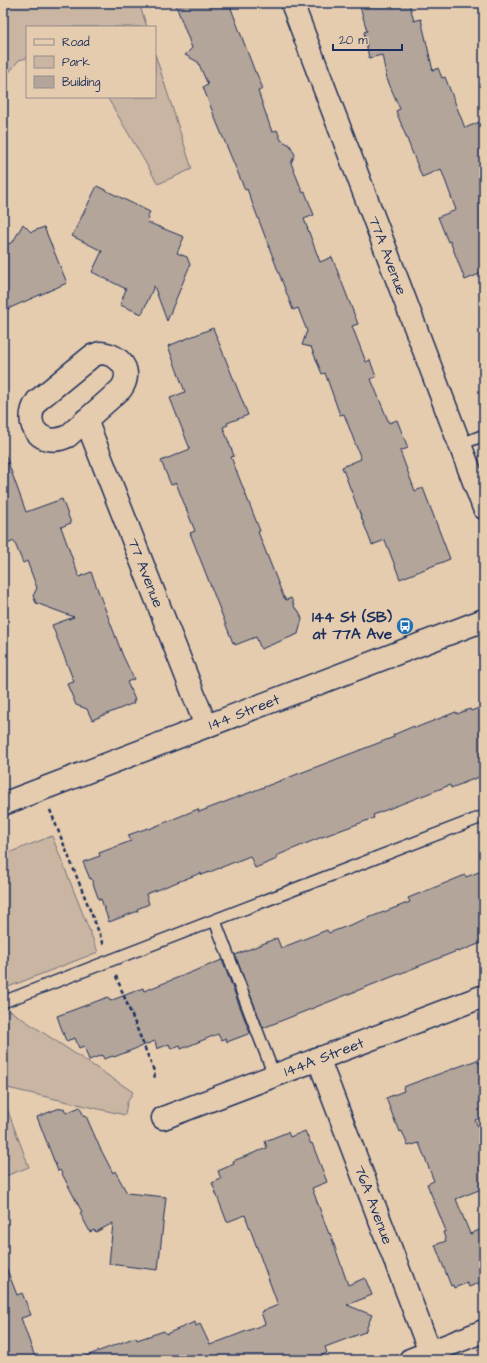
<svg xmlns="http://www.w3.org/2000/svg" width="487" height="1363" font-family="'Architects Daughter',sans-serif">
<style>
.green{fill:#c9b5a2;stroke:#727280}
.building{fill:#b3a59a;stroke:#1b2f5e}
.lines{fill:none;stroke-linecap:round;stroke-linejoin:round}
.service-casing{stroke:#1b2f5e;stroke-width:14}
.minor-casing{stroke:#1b2f5e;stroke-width:25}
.secondary-casing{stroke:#1b2f5e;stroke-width:25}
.path{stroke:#1b2f5e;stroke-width:2.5;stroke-dasharray:4 3;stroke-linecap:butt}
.service{stroke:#e6ccae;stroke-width:11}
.minor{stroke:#e6ccae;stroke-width:22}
.secondary{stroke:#e6ccae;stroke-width:22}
.labels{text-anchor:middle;stroke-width:3.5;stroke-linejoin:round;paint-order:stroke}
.street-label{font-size:15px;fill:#1b2f5e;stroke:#e6ccae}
.poi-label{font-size:15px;font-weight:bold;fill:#1b2f5e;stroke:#e6ccae;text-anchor:end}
</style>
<rect width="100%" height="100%" fill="#e6ccae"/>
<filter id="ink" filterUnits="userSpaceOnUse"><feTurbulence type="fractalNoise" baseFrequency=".025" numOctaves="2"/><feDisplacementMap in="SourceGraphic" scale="8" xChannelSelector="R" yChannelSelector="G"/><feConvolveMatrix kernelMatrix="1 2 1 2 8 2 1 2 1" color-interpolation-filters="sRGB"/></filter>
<g filter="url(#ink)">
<path class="green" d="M 3,3 L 139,3 L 147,27 L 27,27 L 27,58 L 19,60 L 3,80 Z
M 155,54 L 192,169 L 158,184 L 107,97 L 155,97 Z
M 52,836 L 98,952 L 3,989 L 3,855 Z
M 9,1010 L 133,1092 L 127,1103 L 125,1115 L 3,1087 L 3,1013 Z
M 3,1098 L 29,1167 L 3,1177 Z"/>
<path class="building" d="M 175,3 L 229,3 L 255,72 L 256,72 L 263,89 L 258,91 L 272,132 L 277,130 L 281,140 L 290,145 L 295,155 L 291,163 L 303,193 L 305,192 L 314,215 L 304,219 L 320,262 L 332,257 L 358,324 L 352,326 L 366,362 L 370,360 L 376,377 L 371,379 L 389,423 L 397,420 L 408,448 L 400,451 L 415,491 L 423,488 L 450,559 L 400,579 L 385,540 L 372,545 L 342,467 L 361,459 L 344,414 L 340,415 L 325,373 L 322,374 L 311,347 L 302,345 L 307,331 L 298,308 L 293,310 L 247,189 L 245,190 L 217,123 L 203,87 L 208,85 L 198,62 L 185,55 L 192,48 Z
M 359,3 L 409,3 L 414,21 L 421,19 L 433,71 L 438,68 L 442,78 L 445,77 L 465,128 L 482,121 L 484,152 L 484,272 L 465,280 L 450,241 L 448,242 L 438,217 L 456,210 L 441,169 L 422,177 L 396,111 L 400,109 L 387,79 L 382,55 L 369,58 L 364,32 L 367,31 Z
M 97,186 L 150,212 L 147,217 L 149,218 L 147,222 L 184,237 L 177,253 L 187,257 L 190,265 L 167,321 L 154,286 L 142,314 L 120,305 L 126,289 L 92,272 L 102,251 L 72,236 Z
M 23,224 L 31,232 L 44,227 L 67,283 L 3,311 L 3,246 L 13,242 Z
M 213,328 L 248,415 L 227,423 L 228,425 L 223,427 L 234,456 L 231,457 L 260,531 L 258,532 L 284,598 L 285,598 L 286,600 L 291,598 L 295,608 L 299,611 L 302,619 L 298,634 L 261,649 L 256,637 L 235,645 L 234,642 L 233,643 L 190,533 L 195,531 L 176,483 L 171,485 L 161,461 L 190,449 L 170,398 L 185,392 L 168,346 Z
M 5,454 L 26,512 L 62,499 L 71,523 L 61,527 L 79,577 L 91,572 L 123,656 L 134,679 L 127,682 L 135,700 L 133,701 L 134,703 L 92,720 L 87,709 L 76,705 L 67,684 L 74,682 L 52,625 L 74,617 L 36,603 L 33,596 L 37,588 L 27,561 L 23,563 L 14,541 L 3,546 L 3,455 Z
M 484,706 L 484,775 L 451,788 L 450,785 L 373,815 L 374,818 L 322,837 L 276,856 L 277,859 L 255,868 L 250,856 L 202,875 L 201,873 L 146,894 L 149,904 L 137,909 L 138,911 L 109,922 L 101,899 L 99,900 L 91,878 L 90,879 L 83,862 L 100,856 L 99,853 L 131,841 L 128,835 L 148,828 L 149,829 L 198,809 L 199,812 L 394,737 L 393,735 L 414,726 L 415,728 L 456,712 L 457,714 L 470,709 L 471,711 Z
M 484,870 L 484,942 L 458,952 L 457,951 L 263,1028 L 235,955 L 277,938 L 281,948 L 327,930 L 329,933 L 410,902 L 408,898 L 453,880 L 465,875 L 466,877 Z
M 222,960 L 250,1033 L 248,1034 L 227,1042 L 226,1038 L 221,1040 L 218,1034 L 181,1049 L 180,1045 L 171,1049 L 169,1044 L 157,1049 L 155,1041 L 114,1057 L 113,1056 L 104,1059 L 102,1055 L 89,1060 L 84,1046 L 79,1048 L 75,1038 L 66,1041 L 57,1016 L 108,997 L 110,1001 L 143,988 L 144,991 Z
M 477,1060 L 478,1063 L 484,1061 L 484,1116 L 475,1120 L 484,1141 L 484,1188 L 456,1199 L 470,1234 L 484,1228 L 484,1281 L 469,1287 L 467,1283 L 454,1288 L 453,1285 L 451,1286 L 435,1245 L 446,1241 L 443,1232 L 446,1231 L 427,1184 L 434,1181 L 419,1143 L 408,1146 L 402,1131 L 400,1132 L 397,1124 L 396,1124 L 386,1098 L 404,1091 L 403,1087 Z
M 80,1107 L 84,1117 L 86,1116 L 100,1148 L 113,1173 L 115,1171 L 127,1193 L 166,1197 L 158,1270 L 109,1264 L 113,1223 L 96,1232 L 94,1230 L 90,1232 L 80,1213 L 82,1212 L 60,1170 L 58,1171 L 37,1117 L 57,1109 L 64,1108 L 66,1113 Z
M 305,1131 L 311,1144 L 312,1143 L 327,1182 L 312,1188 L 329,1234 L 330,1233 L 348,1285 L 365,1278 L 372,1295 L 347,1305 L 372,1315 L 365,1332 L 325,1347 L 327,1353 L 309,1360 L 81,1360 L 81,1358 L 136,1337 L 137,1340 L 164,1331 L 166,1334 L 195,1322 L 196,1326 L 200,1324 L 210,1345 L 265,1324 L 261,1312 L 278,1305 L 245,1215 L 227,1222 L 212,1183 L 221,1179 L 218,1171 L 234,1164 L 233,1161 L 267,1148 L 265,1141 L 288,1132 L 290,1137 Z
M 4,1262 L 17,1295 L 22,1293 L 31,1315 L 21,1318 L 36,1360 L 3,1360 Z"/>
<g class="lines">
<defs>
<path id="service" d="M 459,445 L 484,435
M 215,921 L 274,1075
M 3,1002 L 484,816"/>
<g id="minor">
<path id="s1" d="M 292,3 L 484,508"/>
<path d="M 100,353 C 120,354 134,371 121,389 L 68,436 C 42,449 21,425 37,401 L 92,356 Z"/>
<path id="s2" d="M 86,420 L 206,726"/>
<path id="s3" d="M 318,1058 L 430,1352"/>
<path id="s4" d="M 163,1118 L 484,996"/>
<path d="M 410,1360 L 484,1331"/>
</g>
<g id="secondary">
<path id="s5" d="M 3,804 L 484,620"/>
</g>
</defs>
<use href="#service" class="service-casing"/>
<use href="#minor" class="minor-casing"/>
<use href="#secondary" class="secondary-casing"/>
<path class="path" d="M 50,810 L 104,945
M 116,976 L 154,1071 L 155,1079"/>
<use href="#service" class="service"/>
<use href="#minor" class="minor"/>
<use href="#secondary" class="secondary"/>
</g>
</g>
<defs>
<symbol id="bus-disc" viewBox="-11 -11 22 22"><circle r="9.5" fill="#1f6fb2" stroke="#e6ccae"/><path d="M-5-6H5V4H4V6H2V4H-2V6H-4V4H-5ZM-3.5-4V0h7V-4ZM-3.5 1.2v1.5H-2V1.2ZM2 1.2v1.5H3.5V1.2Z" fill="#fff"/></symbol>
</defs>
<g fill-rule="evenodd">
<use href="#bus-disc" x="395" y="616" width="20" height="20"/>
</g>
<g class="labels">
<g class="street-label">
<text dy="5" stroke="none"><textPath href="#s1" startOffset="270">77A Avenue</textPath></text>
<text dy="5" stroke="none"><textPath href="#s2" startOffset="164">77 Avenue</textPath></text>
<text dy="5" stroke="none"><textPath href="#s5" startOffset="258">144 Street</textPath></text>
<text dy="5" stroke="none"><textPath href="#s4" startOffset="172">144A Street</textPath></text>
<text dy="5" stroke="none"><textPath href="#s3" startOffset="157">76A Avenue</textPath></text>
</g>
<g class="poi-label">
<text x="392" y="622">144 St (SB)<tspan x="392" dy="17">at 77A Ave</tspan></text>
</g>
</g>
<rect width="487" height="1363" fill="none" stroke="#e6ccae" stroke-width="16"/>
<rect x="8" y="8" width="471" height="1347" fill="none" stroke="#1b2f5e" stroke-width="1.5" filter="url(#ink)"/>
<rect x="26" y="26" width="130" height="72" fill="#e6ccae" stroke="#958d8e"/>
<rect x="34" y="39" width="20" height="6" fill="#e6ccae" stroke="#958d8e"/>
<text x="62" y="46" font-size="12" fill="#1b2f5e">Road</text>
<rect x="34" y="56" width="20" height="12" fill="#c9b5a2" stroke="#958d8e"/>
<text x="62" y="66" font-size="12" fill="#1b2f5e">Park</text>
<rect x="34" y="76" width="20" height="12" fill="#b3a59a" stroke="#958d8e"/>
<text x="62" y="86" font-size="12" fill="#1b2f5e">Building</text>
<path d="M333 44v6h69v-6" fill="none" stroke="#1b2f5e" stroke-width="2"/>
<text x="339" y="44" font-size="12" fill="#1b2f5e" stroke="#e6ccae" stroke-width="3" paint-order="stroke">20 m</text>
</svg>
